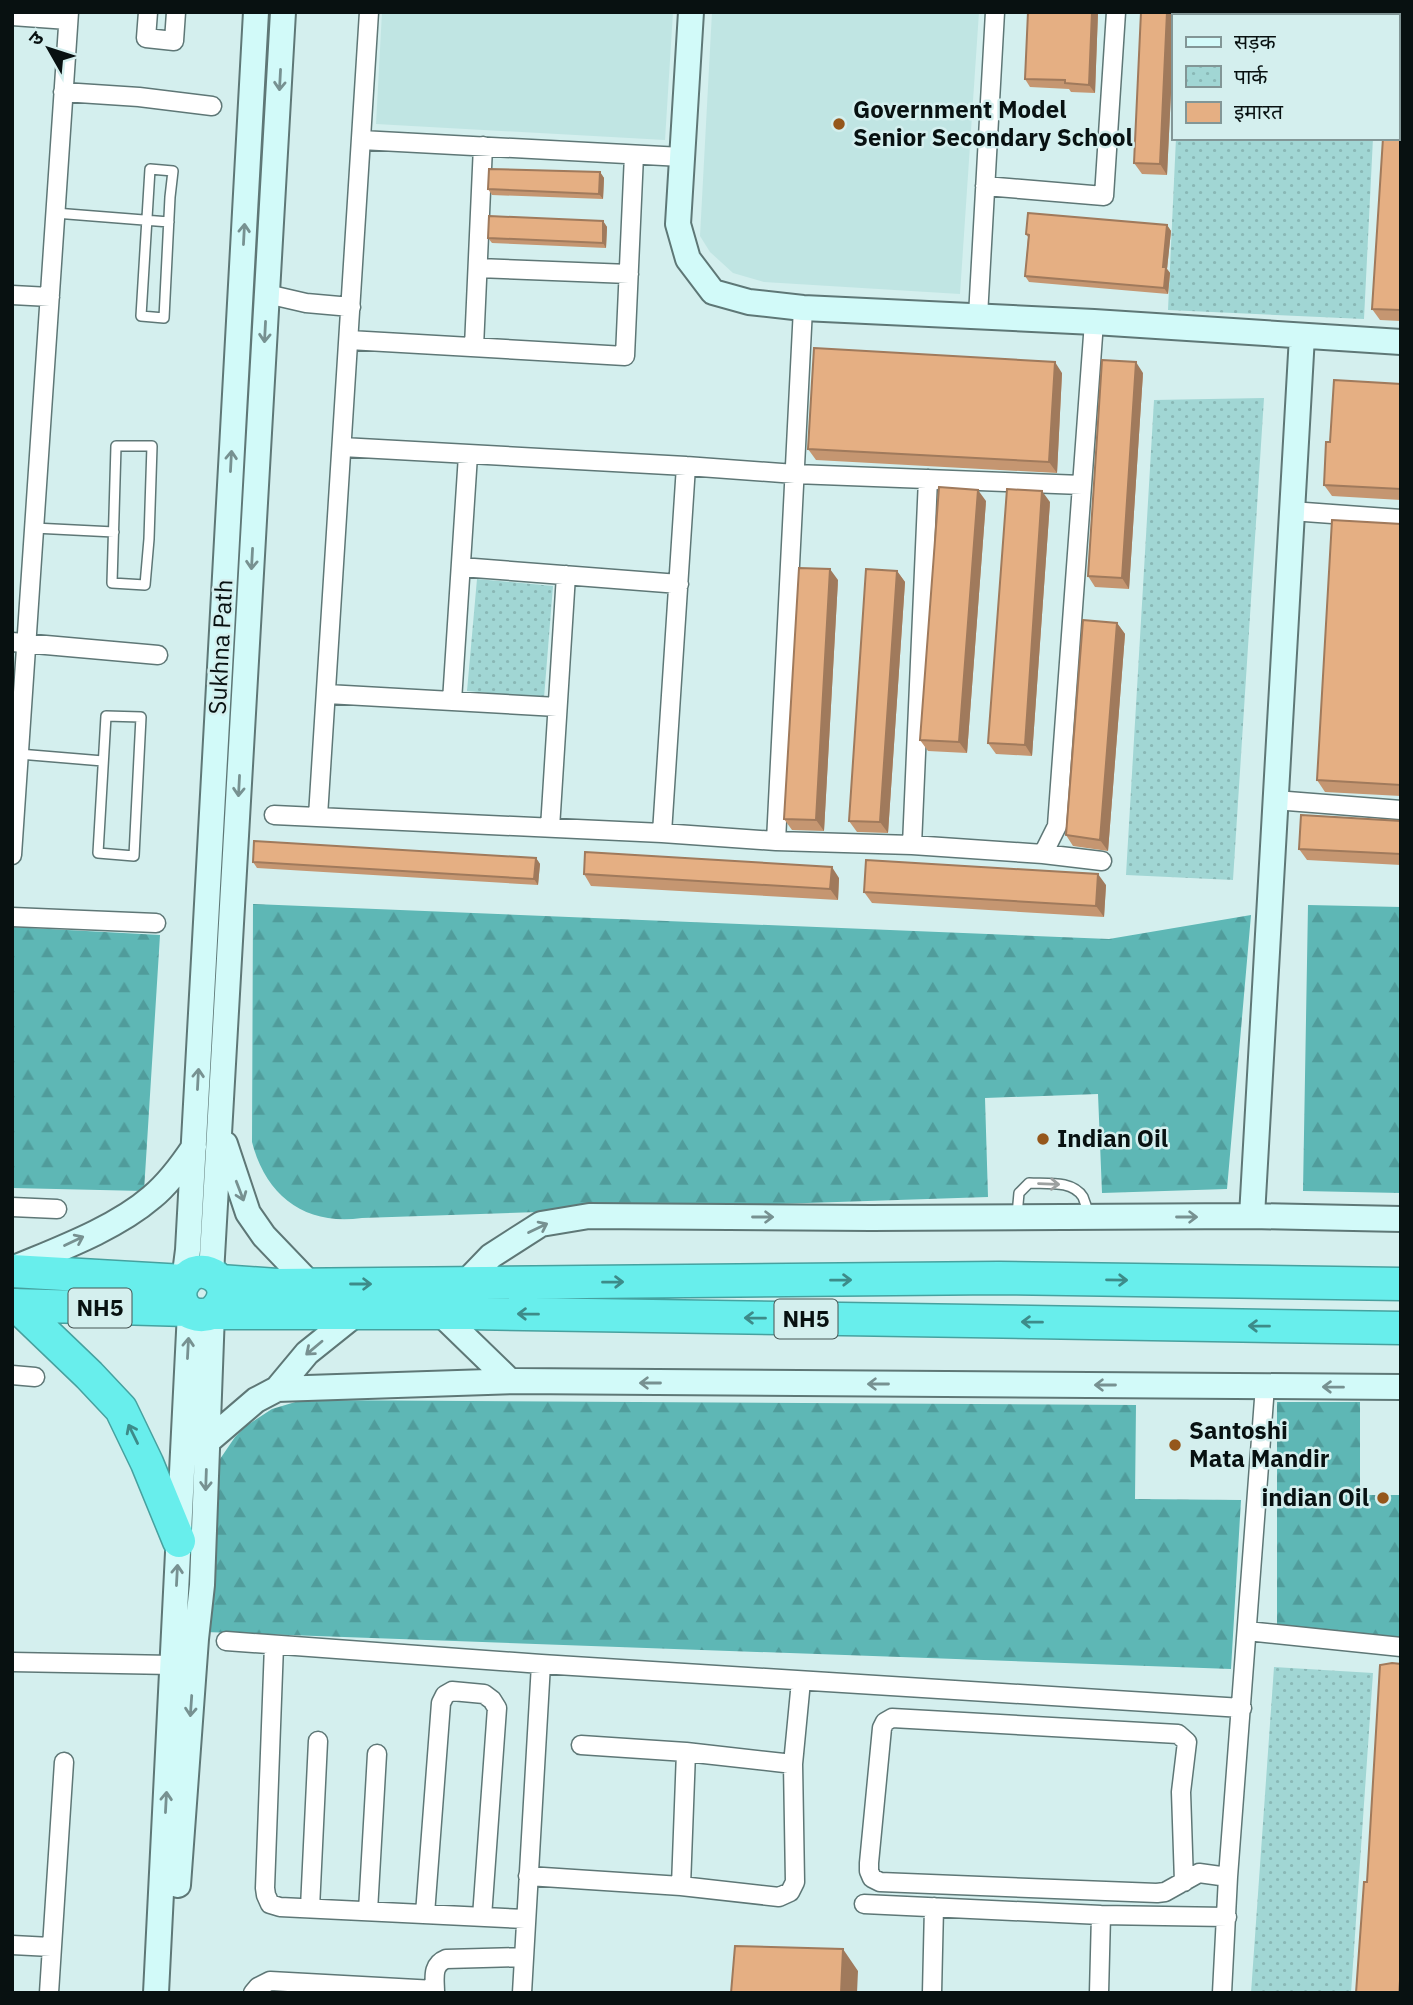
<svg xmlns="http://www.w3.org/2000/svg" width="1413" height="2005" font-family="'IBM Plex Sans','Noto Sans Devanagari',sans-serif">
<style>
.built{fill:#c0e5e3}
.forest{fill:url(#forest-firs)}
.park{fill:url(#park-dots)}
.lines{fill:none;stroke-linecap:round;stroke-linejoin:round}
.lane-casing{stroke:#5e7776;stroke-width:12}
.street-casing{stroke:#5e7776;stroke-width:21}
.secondary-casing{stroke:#5e7776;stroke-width:28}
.highway-casing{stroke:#46a19f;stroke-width:35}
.lane{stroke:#fff;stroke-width:9}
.street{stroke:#fff;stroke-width:18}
.secondary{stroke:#d2faf9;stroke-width:24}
.highway{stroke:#68eeec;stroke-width:32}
.wall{fill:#c59671}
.shaded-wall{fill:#a07a5c}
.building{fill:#e5af83;stroke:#a07a5c;stroke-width:2}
.oneway{stroke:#779191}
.oneway2{stroke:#9ca0a0}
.oneway3{stroke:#3d8b89}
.poi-dot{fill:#95571b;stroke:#d4efee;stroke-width:2.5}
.labels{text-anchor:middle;stroke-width:5;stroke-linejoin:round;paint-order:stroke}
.shield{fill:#d4efee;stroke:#455453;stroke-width:2}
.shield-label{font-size:23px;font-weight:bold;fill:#081111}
.poi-label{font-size:24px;font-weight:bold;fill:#081111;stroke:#d4efee;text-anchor:start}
.street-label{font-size:24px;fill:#081111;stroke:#d4efee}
</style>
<defs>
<pattern id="forest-firs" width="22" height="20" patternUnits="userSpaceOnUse" patternTransform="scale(1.75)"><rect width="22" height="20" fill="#5eb7b5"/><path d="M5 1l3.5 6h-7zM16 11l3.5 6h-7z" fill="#509c9b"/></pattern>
<pattern id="park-dots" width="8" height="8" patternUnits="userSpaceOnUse" patternTransform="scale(1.75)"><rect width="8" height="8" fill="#a1d6d4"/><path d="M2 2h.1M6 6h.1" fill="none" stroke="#89b7b5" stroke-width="1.8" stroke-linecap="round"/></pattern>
</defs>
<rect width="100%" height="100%" fill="#d4efee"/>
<path class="built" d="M 382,12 L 673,12 L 665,140 L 376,124 Z
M 712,12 L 979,12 L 960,294 L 764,282 L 733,273 L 710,252 L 700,236 Z"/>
<path class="forest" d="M 253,904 L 1109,939 L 1251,915 L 1227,1189 L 1102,1193 L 1098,1094 L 985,1098 L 988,1197 L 362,1218 C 306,1226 266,1197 252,1142 Z
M 1308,905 L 1401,907 L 1401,1193 L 1303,1191 Z
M 12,927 L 160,935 L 144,1191 L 12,1188 Z
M 302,1400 L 1136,1405 L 1135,1499 L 1241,1500 L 1231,1669 L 205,1632 L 218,1462 L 235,1437 L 246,1426 L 272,1409 Z
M 1277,1402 L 1360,1402 L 1360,1495 L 1401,1495 L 1401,1640 L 1277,1633 Z"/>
<path class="park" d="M 1183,12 L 1379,12 L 1379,16 L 1182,16 Z
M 1176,138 L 1373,138 L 1364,319 L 1168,310 Z
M 1264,398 L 1233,880 L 1126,875 L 1154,400 Z
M 477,579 L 553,586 L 544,698 L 467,691 Z
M 1274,1667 L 1373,1673 L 1351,1993 L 1251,1993 Z"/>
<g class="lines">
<defs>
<path id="lane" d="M 150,169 L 173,171 L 170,197 L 164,318 L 141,316 Z
M 55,213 L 169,222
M 116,446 L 152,446 L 149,539 L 145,585 L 112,583 Z
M 34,528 L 114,532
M 106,716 L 141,717 L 134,856 L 98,853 Z
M 19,754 L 103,761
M 1017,1215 L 1019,1193 L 1029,1183 C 1047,1184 1072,1180 1083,1197 C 1085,1202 1087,1208 1088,1213"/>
<path id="street" d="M 148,12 L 146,38 L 174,41 L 176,12
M 12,16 L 68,20
M 63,92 L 139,97 L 212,106
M 361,140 L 682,157
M 985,186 L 1104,196 L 1116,12
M 478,268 L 629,274
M 267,294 L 306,303 L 351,307
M 12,295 L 50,297
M 978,316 L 995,12
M 349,340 L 625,356 L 634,155
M 474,347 L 483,146
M 342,447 L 686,466 L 795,474 L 1082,485
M 1291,511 L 1401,519
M 461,567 L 679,584
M 12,642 L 158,655
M 327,694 L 557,707
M 452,701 L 468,455
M 1275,800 L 1401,810
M 274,815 L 662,833 L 776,841 L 912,845 L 1043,854 L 1057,826 L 1094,322
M 318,816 L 369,12
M 550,828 L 566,575
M 662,833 L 686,466
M 776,841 L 803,308
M 912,845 L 928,479
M 1043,854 L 1102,861
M 12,855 L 69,12
M 12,917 L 156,923
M 12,1207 L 57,1209
M 12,1375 L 35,1377
M 1247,1631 L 1401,1647
M 226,1641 L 541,1664 L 1242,1708
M 274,1645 L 265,1888 L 266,1895 L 270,1904 L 280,1907 L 525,1919
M 12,1662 L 172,1665
M 581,1745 L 686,1752
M 528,1876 L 681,1886 L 779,1897 L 790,1892 L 795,1882 L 793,1764 L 801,1681
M 1184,1882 L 1181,1792 L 1187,1742 L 1178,1734 L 892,1718 L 885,1722 L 882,1728 L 869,1863 L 869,1871 L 872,1878 L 880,1882 L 1157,1893 L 1165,1892 L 1199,1873 L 1228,1877
M 681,1886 L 686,1752 L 793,1764
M 864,1904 L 1101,1915 L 1227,1917
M 310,1908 L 318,1741
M 368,1911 L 377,1754
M 425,1914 L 441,1703 L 445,1695 L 452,1691 L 484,1694 L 492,1700 L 497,1708 L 482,1917
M 12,1945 L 51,1947
M 49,1993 L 64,1762
M 253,1993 L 258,1987 L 270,1981 L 435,1990
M 435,1993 C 435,1979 431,1965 446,1959 L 524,1957
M 522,1993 L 541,1664
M 932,1993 L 934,1907
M 1099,1993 L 1101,1915
M 1222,1993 L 1228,1877 L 1265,1386"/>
<path id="secondary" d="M 691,12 L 678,224 L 688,259 L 713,292 L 749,302 L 803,308 L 1094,322 L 1401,342
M 225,1144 L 248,1213 L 264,1236 L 310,1284
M 1252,1216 L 1302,336
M 12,1269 C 57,1250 115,1229 152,1197 C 169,1183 182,1165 194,1147
M 211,1274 L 283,12
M 184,1281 L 188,1250 L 256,12
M 465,1283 L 491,1256 L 541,1224 L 589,1216 L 871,1218 L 1252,1216 L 1401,1219
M 441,1314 L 510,1381
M 277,1389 L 307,1353 L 357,1313
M 207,1442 L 256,1400 L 277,1389 L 515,1381 L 1401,1387
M 178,1885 L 196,1639 L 202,1585 L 212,1313
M 156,1993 L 190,1312"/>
<path id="highway" d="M 12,1271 L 184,1281
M 220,1281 L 277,1285 L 999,1278 L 1401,1284
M 12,1305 L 187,1310
M 16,1305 L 89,1375 L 121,1409 L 147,1463 L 179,1541
M 212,1313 C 245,1285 198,1254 183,1284 C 180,1289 180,1295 181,1300 C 185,1314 199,1318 212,1313 L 468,1313 L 1401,1328"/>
</defs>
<use href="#lane" class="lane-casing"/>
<use href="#street" class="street-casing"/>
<use href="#secondary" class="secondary-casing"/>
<use href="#highway" class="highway-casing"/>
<use href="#lane" class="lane"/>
<use href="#street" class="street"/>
<use href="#secondary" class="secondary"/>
<use href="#highway" class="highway"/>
</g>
<path class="wall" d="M 1028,12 L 1098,12 L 1095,93 L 1071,92 L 1069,89 L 1030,87 L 1025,79 Z
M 1141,12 L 1175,12 L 1175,16 L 1173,16 L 1173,51 L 1167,175 L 1142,174 L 1134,163 Z
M 1401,29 L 1401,321 L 1380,320 L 1372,309 Z
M 600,172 L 604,178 L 603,199 L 492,195 L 488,189 Z
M 603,221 L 607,227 L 606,248 L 492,243 L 488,238 Z
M 1167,225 L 1171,231 L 1167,269 L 1170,273 L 1168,294 L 1029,282 L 1025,276 L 1028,237 L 1026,234 Z
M 1062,373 L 1057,473 L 816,460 L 808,449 Z
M 1143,373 L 1129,589 L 1095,587 L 1088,576 Z
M 1401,384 L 1401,500 L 1332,496 L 1324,485 Z
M 986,501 L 967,753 L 928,751 L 920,740 Z
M 1050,502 L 1032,756 L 996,754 L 988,743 Z
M 1401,524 L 1401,796 L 1325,792 L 1317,780 Z
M 897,571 L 905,582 L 888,833 L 857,832 L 849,821 Z
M 838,580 L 824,831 L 792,830 L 784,819 Z
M 1117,623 L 1125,634 L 1108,851 L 1073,846 L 1066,835 Z
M 1401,821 L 1401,865 L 1307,860 L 1299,849 Z
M 536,858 L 540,864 L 538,885 L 257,868 L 253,862 Z
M 584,874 L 839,878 L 838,900 L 591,886 Z
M 1106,885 L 1104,917 L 872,903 L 864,892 Z"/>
<path class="shaded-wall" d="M 1092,12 L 1098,12 L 1095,93 L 1089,85 Z
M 1167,12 L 1175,12 L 1175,16 L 1173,16 L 1173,51 L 1167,175 L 1160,164 Z
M 600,172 L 604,178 L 603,199 L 599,194 Z
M 603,221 L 607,227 L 606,248 L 603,243 Z
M 1167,225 L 1171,231 L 1167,269 L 1170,273 L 1168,294 L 1164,288 L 1163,267 Z
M 1055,362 L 1062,373 L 1057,473 L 1049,462 Z
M 1136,362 L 1143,373 L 1129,589 L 1122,578 Z
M 978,490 L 986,501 L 967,753 L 959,742 Z
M 1042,491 L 1050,502 L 1032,756 L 1025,745 Z
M 830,569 L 838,580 L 824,831 L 816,820 Z
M 897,571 L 905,582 L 888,833 L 880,822 Z
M 1117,623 L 1125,634 L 1108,851 L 1100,840 Z
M 536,858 L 540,864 L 538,885 L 534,879 Z
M 832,867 L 839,878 L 838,900 L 830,889 Z
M 1098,874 L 1106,885 L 1104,917 L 1096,906 Z
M 843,1949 L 858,1971 L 857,1993 L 841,1993 Z"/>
<path class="building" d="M 1028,12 L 1092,12 L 1089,85 L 1065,83 L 1065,80 L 1025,79 Z
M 1141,12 L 1167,12 L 1160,164 L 1134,163 Z
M 1397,29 L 1401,29 L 1401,310 L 1372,309 L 1383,138 L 1397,138 Z
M 489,169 L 600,172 L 599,194 L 488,189 Z
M 1028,213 L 1167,225 L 1163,267 L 1166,267 L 1164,288 L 1025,276 L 1029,235 L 1026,234 Z
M 489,216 L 603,221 L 603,243 L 488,238 Z
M 814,348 L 1055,362 L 1049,462 L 808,449 Z
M 1102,360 L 1136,362 L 1122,578 L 1088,576 Z
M 1334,380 L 1401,384 L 1401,489 L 1324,485 L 1326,442 L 1330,442 Z
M 939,487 L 978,490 L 959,742 L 920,740 Z
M 1007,489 L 1042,491 L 1025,745 L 988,743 Z
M 1332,520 L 1401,524 L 1401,785 L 1317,780 Z
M 799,568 L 830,569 L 816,820 L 784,819 Z
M 866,569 L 897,571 L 880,822 L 849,821 Z
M 1083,620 L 1117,623 L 1100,840 L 1066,835 Z
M 1301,815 L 1401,821 L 1401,854 L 1299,849 Z
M 254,841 L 536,858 L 534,879 L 253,862 Z
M 585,852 L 832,867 L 830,889 L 584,874 Z
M 866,860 L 1098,874 L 1096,906 L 864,892 Z
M 1392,1663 L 1401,1664 L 1401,1968 L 1399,1993 L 1356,1993 L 1364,1882 L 1367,1882 L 1380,1665 Z
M 735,1946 L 843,1949 L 841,1993 L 731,1993 Z"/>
<defs><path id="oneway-shaft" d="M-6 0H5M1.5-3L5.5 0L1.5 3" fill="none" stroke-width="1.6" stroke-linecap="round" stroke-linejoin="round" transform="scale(1.75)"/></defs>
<g class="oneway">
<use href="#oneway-shaft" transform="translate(280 80) rotate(93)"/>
<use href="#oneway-shaft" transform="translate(244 234) rotate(-87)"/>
<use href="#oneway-shaft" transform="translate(265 332) rotate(93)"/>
<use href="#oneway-shaft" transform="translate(231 461) rotate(-87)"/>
<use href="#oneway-shaft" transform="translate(252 559) rotate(93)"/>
<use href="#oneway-shaft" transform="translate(239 786) rotate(93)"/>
<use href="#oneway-shaft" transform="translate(198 1079) rotate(-87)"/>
<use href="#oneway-shaft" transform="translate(240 1191) rotate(69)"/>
<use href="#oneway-shaft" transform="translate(763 1217)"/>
<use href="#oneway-shaft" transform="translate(1187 1217)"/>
<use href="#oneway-shaft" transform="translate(538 1228) rotate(-26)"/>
<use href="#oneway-shaft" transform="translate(74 1241) rotate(-25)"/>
<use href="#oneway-shaft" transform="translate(188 1348) rotate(-87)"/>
<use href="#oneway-shaft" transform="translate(314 1348) rotate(140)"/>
<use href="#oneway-shaft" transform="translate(650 1383) rotate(-180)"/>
<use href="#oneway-shaft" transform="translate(878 1384) rotate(-180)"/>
<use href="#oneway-shaft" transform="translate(1105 1385) rotate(-180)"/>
<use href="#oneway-shaft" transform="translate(1333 1387) rotate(-179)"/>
<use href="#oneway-shaft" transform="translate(206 1480) rotate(92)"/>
<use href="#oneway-shaft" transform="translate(177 1575) rotate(-87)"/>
<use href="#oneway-shaft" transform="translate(191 1706) rotate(94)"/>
<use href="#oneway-shaft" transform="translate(166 1802) rotate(-87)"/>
</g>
<use class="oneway2" href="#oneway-shaft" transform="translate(1049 1184) rotate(2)"/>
<g class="oneway3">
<use href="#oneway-shaft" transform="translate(841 1280) rotate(-1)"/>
<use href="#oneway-shaft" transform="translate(1117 1280) rotate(1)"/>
<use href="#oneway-shaft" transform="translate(613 1282) rotate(-1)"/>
<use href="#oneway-shaft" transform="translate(361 1284)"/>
<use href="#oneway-shaft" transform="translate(528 1314) rotate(-179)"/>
<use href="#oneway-shaft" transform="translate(755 1318) rotate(-179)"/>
<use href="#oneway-shaft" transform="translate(1032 1322) rotate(-179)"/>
<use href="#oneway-shaft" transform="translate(1259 1326) rotate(-179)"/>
<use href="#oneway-shaft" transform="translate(133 1434) rotate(-116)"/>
</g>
<g class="poi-dot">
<circle cx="839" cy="124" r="7"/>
<circle cx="1043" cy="1139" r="7"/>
<circle cx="1175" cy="1445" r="7"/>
<circle cx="1383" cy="1498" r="7"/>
</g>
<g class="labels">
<g class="shield">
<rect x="68.5" y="1288.5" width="63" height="39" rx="5"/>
<rect x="774.5" y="1299.5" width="63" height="39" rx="5"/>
</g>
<g class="shield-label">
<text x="100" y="1316">NH5</text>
<text x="806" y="1327">NH5</text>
</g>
<g class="poi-label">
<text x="853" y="118">Government Model<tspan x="853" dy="28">Senior Secondary School</tspan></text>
<text x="1057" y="1147">Indian Oil</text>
<text x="1189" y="1439">Santoshi<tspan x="1189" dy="28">Mata Mandir</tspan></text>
<text x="1369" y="1506" text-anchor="end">indian Oil</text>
</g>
<g class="street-label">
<text transform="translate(221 647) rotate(-87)" y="8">Sukhna Path</text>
</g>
</g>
<rect width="1413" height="2005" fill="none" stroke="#081111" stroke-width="28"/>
<rect x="1172" y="14" width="228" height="126" fill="#d4efee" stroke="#829696" stroke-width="2"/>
<rect x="1186" y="37" width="35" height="10" fill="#d2faf9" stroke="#829696" stroke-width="2"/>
<text x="1234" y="49" font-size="21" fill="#081111">सड़क</text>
<rect x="1186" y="66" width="35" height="21" fill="url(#park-dots)" stroke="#829696" stroke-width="2"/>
<text x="1234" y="84" font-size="21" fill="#081111">पार्क</text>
<rect x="1186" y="102" width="35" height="21" fill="#e5af83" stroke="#829696" stroke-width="2"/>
<text x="1234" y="119" font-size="21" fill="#081111">इमारत</text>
<g transform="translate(49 49) rotate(309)" stroke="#d4efee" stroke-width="5" paint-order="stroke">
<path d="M0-5L12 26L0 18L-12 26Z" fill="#081111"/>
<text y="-10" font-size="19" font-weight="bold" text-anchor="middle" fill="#081111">उ</text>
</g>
</svg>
